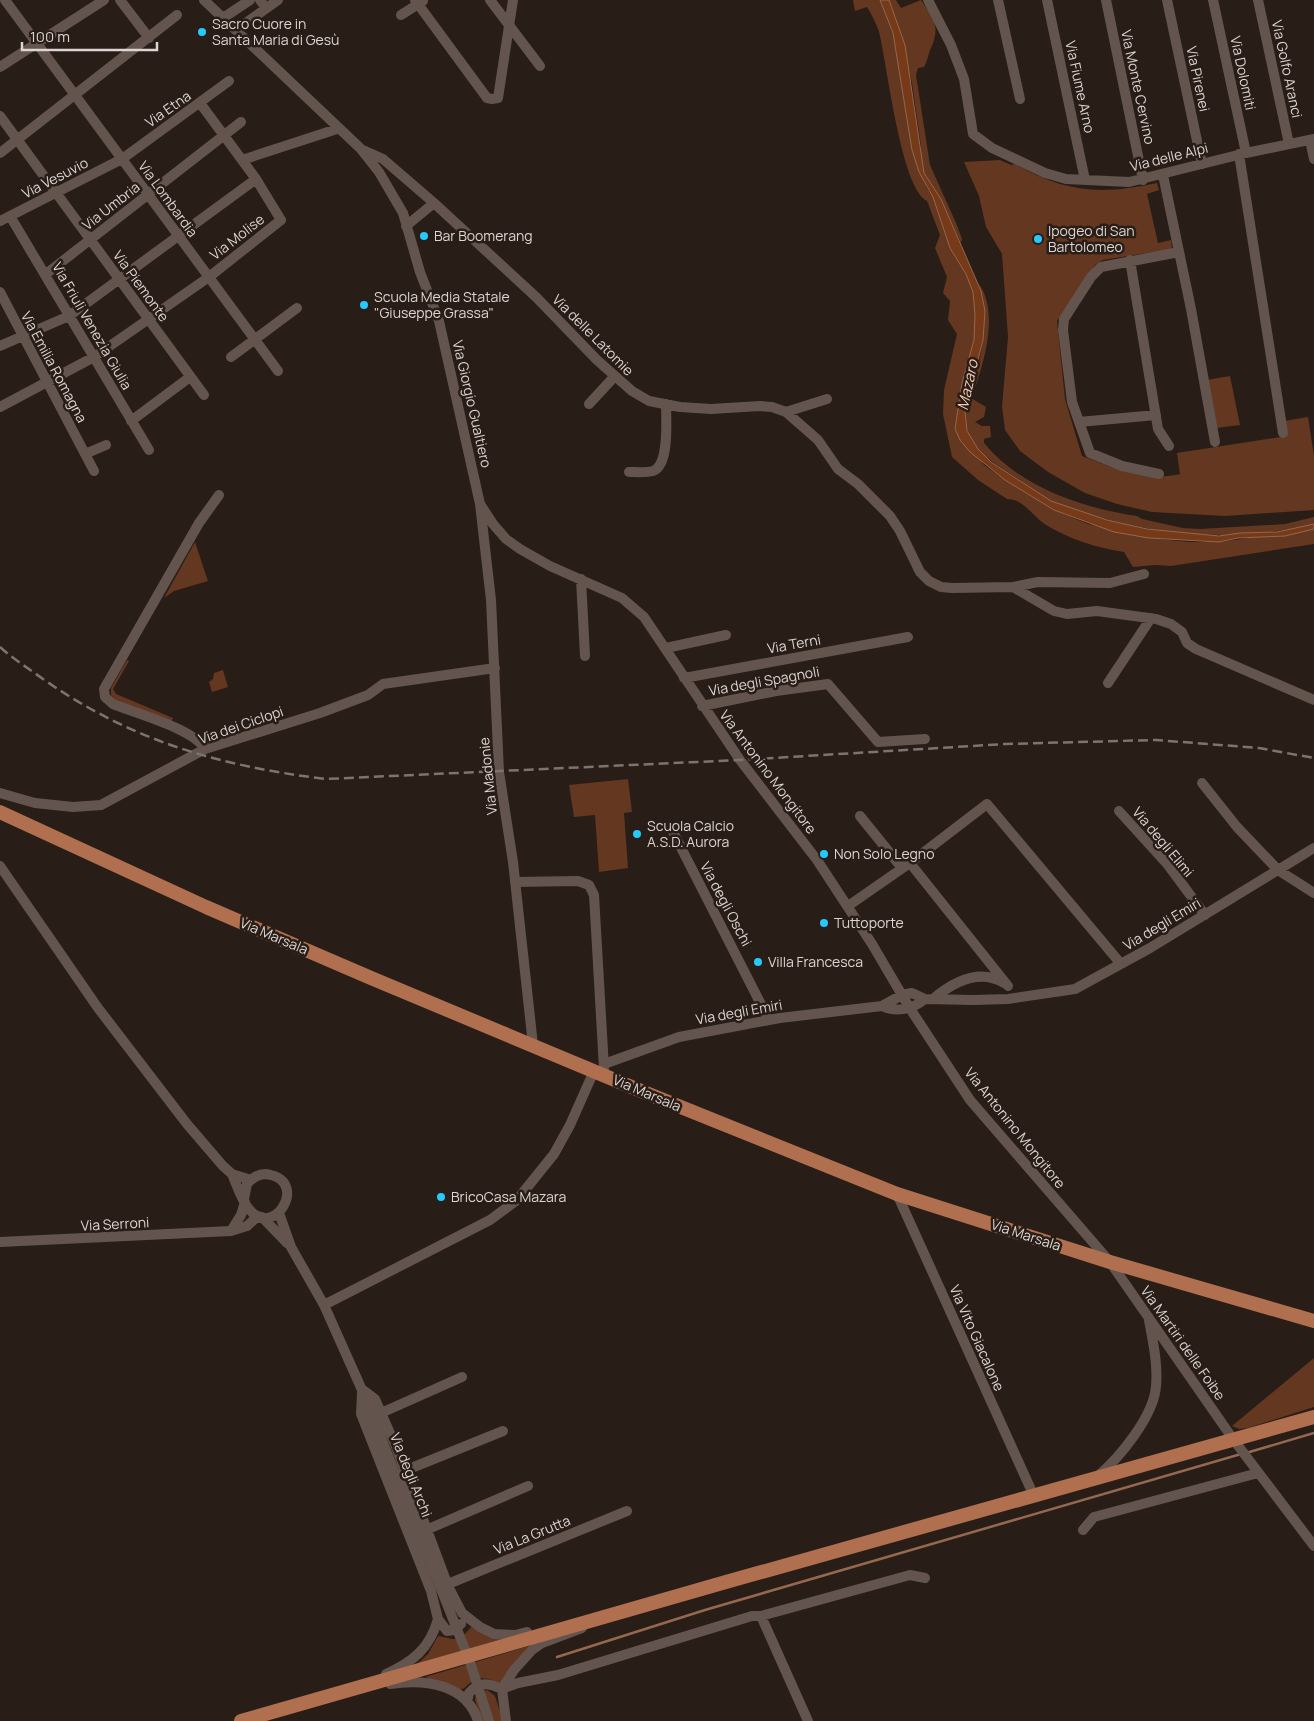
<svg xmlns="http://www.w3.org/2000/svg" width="1314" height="1721" font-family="Manrope,sans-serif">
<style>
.green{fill:#633720}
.water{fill:#763a19;stroke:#956850}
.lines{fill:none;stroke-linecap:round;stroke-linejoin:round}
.stream{stroke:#956850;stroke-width:2.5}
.minor{stroke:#63544e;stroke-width:10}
.major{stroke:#b0704f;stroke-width:14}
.rail{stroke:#7e746f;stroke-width:2.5;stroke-dasharray:10 5;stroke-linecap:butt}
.poi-dot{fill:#25c9fe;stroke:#291d17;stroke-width:2}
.labels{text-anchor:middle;stroke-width:5;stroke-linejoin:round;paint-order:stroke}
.poi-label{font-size:14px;fill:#ddd5d1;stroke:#291d17;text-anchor:start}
.street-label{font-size:14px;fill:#ddd5d1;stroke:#291d17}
.water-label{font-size:15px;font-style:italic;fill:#f7cab4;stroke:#291d17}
</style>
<rect width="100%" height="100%" fill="#291d17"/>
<path class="green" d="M 853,0 L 880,0 L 893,33 L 912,150 L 927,188 L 933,197 L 950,248 L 966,274 L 973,292 L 975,315 L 974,340 L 962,383 L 955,429 L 984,465 L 1005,480 L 1054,510 L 1088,524 L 1149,538 L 1190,542 L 1219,542 L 1314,529 L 1314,544 L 1171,566 L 1155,565 L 1133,567 L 1124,552 C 1097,548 1069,539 1046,525 C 1033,517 1024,499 1007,499 L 978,480 L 952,457 L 943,414 L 944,390 L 957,334 L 948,320 L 950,301 L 943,293 L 947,277 L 935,248 L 940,235 L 927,201 C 901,189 887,63 879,32 C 876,23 872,15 867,7 L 855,11 Z
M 889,0 L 896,0 L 901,8 L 921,0 C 933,18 941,26 931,48 C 928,54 928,60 924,67 L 918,68 L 916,75 L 930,165 L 956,223 L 962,239 L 961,243 L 941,199 L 924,173 L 920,159 L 921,146 L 912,83 Z
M 1000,160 L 1011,165 L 1015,164 C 1066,193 1101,195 1157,183 L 1159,190 L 1147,194 L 1158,243 L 1171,240 L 1172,249 L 1103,260 L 1095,265 L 1057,321 L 1065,399 L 1082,456 C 1113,468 1146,482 1180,474 L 1177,453 L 1287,436 L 1284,421 L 1308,417 L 1314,456 L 1314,510 L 1225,516 L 1152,512 L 1117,504 L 1085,493 L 1048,472 L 1020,451 L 1005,430 L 1002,406 L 1008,337 L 1002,254 L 986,227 L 979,196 L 964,162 Z
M 979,284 C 1000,313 983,368 971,398 L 986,407 L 984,417 L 975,422 L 982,426 L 990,426 L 991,437 L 984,439 L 984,443 C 1020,487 1082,508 1137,516 L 1142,519 L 1183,528 L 1200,529 L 1285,524 L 1314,517 L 1314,524 C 1240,542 1164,537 1091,515 C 1078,511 1063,508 1051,502 C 1038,495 1026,484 1014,476 C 996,464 973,452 967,429 C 961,407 973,387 978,366 C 984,341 988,309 979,284 Z
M 1230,376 L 1240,425 L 1216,428 L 1207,380 Z
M 195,542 L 208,581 L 174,591 L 164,598 Z
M 127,660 L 129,661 L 113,689 L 116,694 L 173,718 L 171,723 L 116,700 L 111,695 L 111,688 Z
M 223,670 L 228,687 L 212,692 L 209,682 L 213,679 L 214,673 Z
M 628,779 L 632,812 L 624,813 L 628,868 L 599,872 L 595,815 L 574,817 L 569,785 Z
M 1314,1358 L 1314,1407 L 1248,1428 L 1239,1429 L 1232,1426 Z
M 471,1627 L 506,1638 L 417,1664 L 428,1654 L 438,1636 C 457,1639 457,1644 471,1627 Z
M 529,1646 L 501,1683 C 490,1679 479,1674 469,1684 C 465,1687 465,1689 459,1690 L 425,1677 Z
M 487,1690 L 495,1696 L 503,1721 L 481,1721 L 475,1700 L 476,1694 Z"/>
<path class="water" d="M 880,0 L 889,0 L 905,45 L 924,173 L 941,199 L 981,291 L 985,311 L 983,340 L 965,411 L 967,431 L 978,449 L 991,462 L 1051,501 L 1107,520 L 1147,529 L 1219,536 L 1240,533 L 1277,532 L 1314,524 L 1314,529 L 1285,536 L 1238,538 L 1219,542 L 1149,538 L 1114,532 L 1054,510 L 1005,480 L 970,452 L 960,440 L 955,429 L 962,383 L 974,340 L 975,315 L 973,292 L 966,274 L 950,248 L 933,197 L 919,172 L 912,150 L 893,33 Z"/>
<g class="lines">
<path class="stream" d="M 1246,1453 L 1314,1433
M 557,1657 L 705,1610 L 1241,1454"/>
<path class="minor" d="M 5,0 L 278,371
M 120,0 L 149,38
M 204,0 L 360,148 L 379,172 L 403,213 L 420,272 L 439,321 L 480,504 L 491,600 L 499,772 L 513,862 L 533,1045
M 260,0 L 266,8
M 415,0 L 487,98 L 492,99 L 498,98 L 513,0
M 490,0 L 540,66
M 928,0 L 951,45 L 964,79 L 973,134 L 992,148 L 1045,173 L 1066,179 L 1129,182 L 1246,153 L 1314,139
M 998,0 L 1020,99
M 1047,0 L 1085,180
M 1106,0 L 1143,180
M 1167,0 L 1202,164
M 1213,0 L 1246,153
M 1258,0 L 1289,144
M 401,15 L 423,1
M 223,18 L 250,0
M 236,30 L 278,0
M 0,67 L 104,0
M 0,116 L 204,395
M 1310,140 L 1314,159
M 363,150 L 383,159 L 434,203 L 406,226
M 0,153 L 177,15
M 1239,154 L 1283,433
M 242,160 L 337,129
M 1163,175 L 1191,309 L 1215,442
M 434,203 L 536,297 L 597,360 L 632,391 L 649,401 L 680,407 L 711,409 L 760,406 L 772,407 L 786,412 L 818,440 L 838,469 L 858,484 L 890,516 L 900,531 L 920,572 L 929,581 L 941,587 L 952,588 L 1013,587 L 1054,611 L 1067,614 L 1097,611 L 1156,619 L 1171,624 L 1182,632 L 1187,643 L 1196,649 L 1314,700
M 10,216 L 149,450
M 0,221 L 122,159 L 229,81
M 1130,260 L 1158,429 L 1169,446
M 46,274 L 241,122
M 0,292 L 94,471
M 0,346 L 69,316 L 256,179
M 231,357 L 297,308
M 589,404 L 614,377
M 0,407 L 94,357 L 209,277 L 281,220 L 256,179 L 200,103
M 786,412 L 827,399
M 131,421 L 190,377
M 1079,422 L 1156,415
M 85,454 L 106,445
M 629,472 C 636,472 646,473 653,471 C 670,465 666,419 666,404
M 1159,474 L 1122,466 L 1090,453 L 1072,402 L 1063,330 L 1064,319 L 1091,277 L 1101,267 L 1179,252
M 480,504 L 493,524 L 506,539 L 520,549 L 550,566 L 622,598 L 644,617 L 740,760 L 817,860 L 872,944 L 909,1007 L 970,1100 L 1110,1262 L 1233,1439 L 1314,1546
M 581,579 L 585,656
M 1013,587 L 1038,582 L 1110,583 L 1144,574
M 666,648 L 726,635
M 684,678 L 908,637
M 1108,683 L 1151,618
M 702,706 L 776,691 L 828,684 L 878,742 L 925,739
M 205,749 C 194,729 135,713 113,704 L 105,697 L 104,689 L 199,523 L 219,495
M 1202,783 L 1237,827 L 1278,870 L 1314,893
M 0,793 L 35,803 L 73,807 L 101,805 L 205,749 L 320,713 L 368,695 L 383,684 L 495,668
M 1119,811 L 1168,865 L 1205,915
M 860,816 L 902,868
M 671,828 L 769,1020
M 910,863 L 1008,986
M 0,866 L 98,1008 L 187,1124 L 223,1166 L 232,1174 L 251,1180
M 515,882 L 578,881 L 589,885 L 594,895 L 604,1068
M 848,906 L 910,863 L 987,804 L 1121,964
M 933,999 C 952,983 979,968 1004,983
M 882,1006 C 896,1013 913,1009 925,999
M 604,1064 L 679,1037 L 780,1018 L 882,1006 L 902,995 L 912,993 L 925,999 L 974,1000 L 1008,999 L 1075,989 L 1150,948 L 1314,848
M 232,1174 C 237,1185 241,1200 249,1209 C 273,1240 308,1184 271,1175 C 261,1172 253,1177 247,1184 L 244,1199
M 897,1194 L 1033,1494
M 279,1213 L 291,1247 L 324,1305 L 362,1390 L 470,1662 L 489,1721
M 262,1217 L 287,1243
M 231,1231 L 241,1215 L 245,1202
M 0,1242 L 231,1231 L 247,1226 L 258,1216
M 324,1305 L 490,1220 L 517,1200 L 554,1154 L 570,1125 L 594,1071
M 363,1390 L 375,1399 L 396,1447 L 448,1586 L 462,1613 L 480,1627 L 494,1634 L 515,1635 L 527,1632
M 362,1393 L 361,1414 L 431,1591 L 438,1619 L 447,1631 L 454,1630 L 461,1624
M 381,1413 L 462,1377
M 404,1471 L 503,1431
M 1098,1476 C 1120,1457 1154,1416 1156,1386 C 1158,1364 1153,1342 1149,1320
M 426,1530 L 528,1486
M 1083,1530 L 1094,1517 L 1258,1473
M 448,1584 L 627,1511
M 761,1616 L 808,1721
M 386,1674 C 413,1662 430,1648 438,1619
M 390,1684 C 424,1679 466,1683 478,1721
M 467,1702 L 469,1693 C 479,1681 489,1683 502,1689 L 518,1683 L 558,1675 L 752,1616 L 761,1616 L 910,1575 L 925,1578
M 506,1721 L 502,1689 L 514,1670 L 532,1650 L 542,1643 L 582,1628"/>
<path class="major" d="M 0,812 L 206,907 L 371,978 L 646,1093 L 897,1194 L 1110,1262 L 1314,1321
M 241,1721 C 598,1618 956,1516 1314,1417"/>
<path class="rail" d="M 0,647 C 13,659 28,668 43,679 C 132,741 219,766 326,779 L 740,760 L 1005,744 L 1156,740 L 1259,748 L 1314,758"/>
</g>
<g class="poi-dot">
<circle cx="202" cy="32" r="5"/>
<circle cx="424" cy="236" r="5"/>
<circle cx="1038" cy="239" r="5"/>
<circle cx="364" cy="305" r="5"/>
<circle cx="637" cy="834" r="5"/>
<circle cx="824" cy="854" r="5"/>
<circle cx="824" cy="923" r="5"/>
<circle cx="758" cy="962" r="5"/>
<circle cx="441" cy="1197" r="5"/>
</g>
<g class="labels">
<g class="poi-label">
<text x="212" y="29">Sacro Cuore in<tspan x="212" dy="16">Santa Maria di Gesù</tspan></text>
<text x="1048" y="236">Ipogeo di San<tspan x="1048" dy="16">Bartolomeo</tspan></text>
<text x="434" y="241">Bar Boomerang</text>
<text x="374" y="302">Scuola Media Statale<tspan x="374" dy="16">"Giuseppe Grassa"</tspan></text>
<text x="647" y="831">Scuola Calcio<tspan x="647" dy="16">A.S.D. Aurora</tspan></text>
<text x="834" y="859">Non Solo Legno</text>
<text x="834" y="928">Tuttoporte</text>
<text x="768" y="967">Villa Francesca</text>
<text x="451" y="1202">BricoCasa Mazara</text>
</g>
<g class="street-label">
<text transform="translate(1287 69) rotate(78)" y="5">Via Golfo Aranci</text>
<text transform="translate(1243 73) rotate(78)" y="5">Via Dolomiti</text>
<text transform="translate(1198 79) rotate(78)" y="5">Via Pirenei</text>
<text transform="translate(1080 87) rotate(78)" y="5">Via Fiume Arno</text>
<text transform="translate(1138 87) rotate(78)" y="5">Via Monte Cervino</text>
<text transform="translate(168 109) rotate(-35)" y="5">Via Etna</text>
<text transform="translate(1169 157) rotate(-14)" y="5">Via delle Alpi</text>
<text transform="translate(55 178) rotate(-27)" y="5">Via Vesuvio</text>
<text transform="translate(168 199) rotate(54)" y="5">Via Lombardia</text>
<text transform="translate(111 206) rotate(-38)" y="5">Via Umbria</text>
<text transform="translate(237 237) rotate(-38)" y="5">Via Molise</text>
<text transform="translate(141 286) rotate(54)" y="5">Via Piemonte</text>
<text transform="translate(92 326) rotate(60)" y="5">Via Friuli Venezia Giulia</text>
<text transform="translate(593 335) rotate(45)" y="5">Via delle Latomie</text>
<text transform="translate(54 367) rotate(62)" y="5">Via Emilia Romagna</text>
<text transform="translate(472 404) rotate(77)" y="5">Via Giorgio Gualtiero</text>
<text transform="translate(794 644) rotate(-10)" y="5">Via Terni</text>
<text transform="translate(764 681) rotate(-10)" y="5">Via degli Spagnoli</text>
<text transform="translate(241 725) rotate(-19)" y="5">Via dei Ciclopi</text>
<text transform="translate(768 772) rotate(53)" y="5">Via Antonino Mongitore</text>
<text transform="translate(488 776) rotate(-96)" y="5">Via Madonie</text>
<text transform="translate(1163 842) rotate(50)" y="5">Via degli Elimi</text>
<text transform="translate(726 904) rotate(62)" y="5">Via degli Oschi</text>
<text transform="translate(1162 924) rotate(-31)" y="5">Via degli Emiri</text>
<text transform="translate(274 936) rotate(23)" y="5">Via Marsala</text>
<text transform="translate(739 1012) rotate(-10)" y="5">Via degli Emiri</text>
<text transform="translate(647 1093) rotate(23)" y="5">Via Marsala</text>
<text transform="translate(1015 1128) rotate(51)" y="5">Via Antonino Mongitore</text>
<text transform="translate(115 1224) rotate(-3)" y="5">Via Serroni</text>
<text transform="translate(1026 1235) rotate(18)" y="5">Via Marsala</text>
<text transform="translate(977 1338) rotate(66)" y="5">Via Vito Giacalone</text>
<text transform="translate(1183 1343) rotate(55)" y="5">Via Martiri delle Foibe</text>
<text transform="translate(411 1475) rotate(68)" y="5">Via degli Archi</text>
<text transform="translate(532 1535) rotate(-22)" y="5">Via La Grutta</text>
</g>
<g class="water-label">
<text transform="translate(968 385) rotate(-78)" y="5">Mazaro</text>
</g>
</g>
<path d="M22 42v8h135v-8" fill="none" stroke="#ddd5d1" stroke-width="2.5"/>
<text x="30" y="42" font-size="15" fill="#ddd5d1" stroke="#291d17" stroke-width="4" paint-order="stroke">100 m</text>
</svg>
